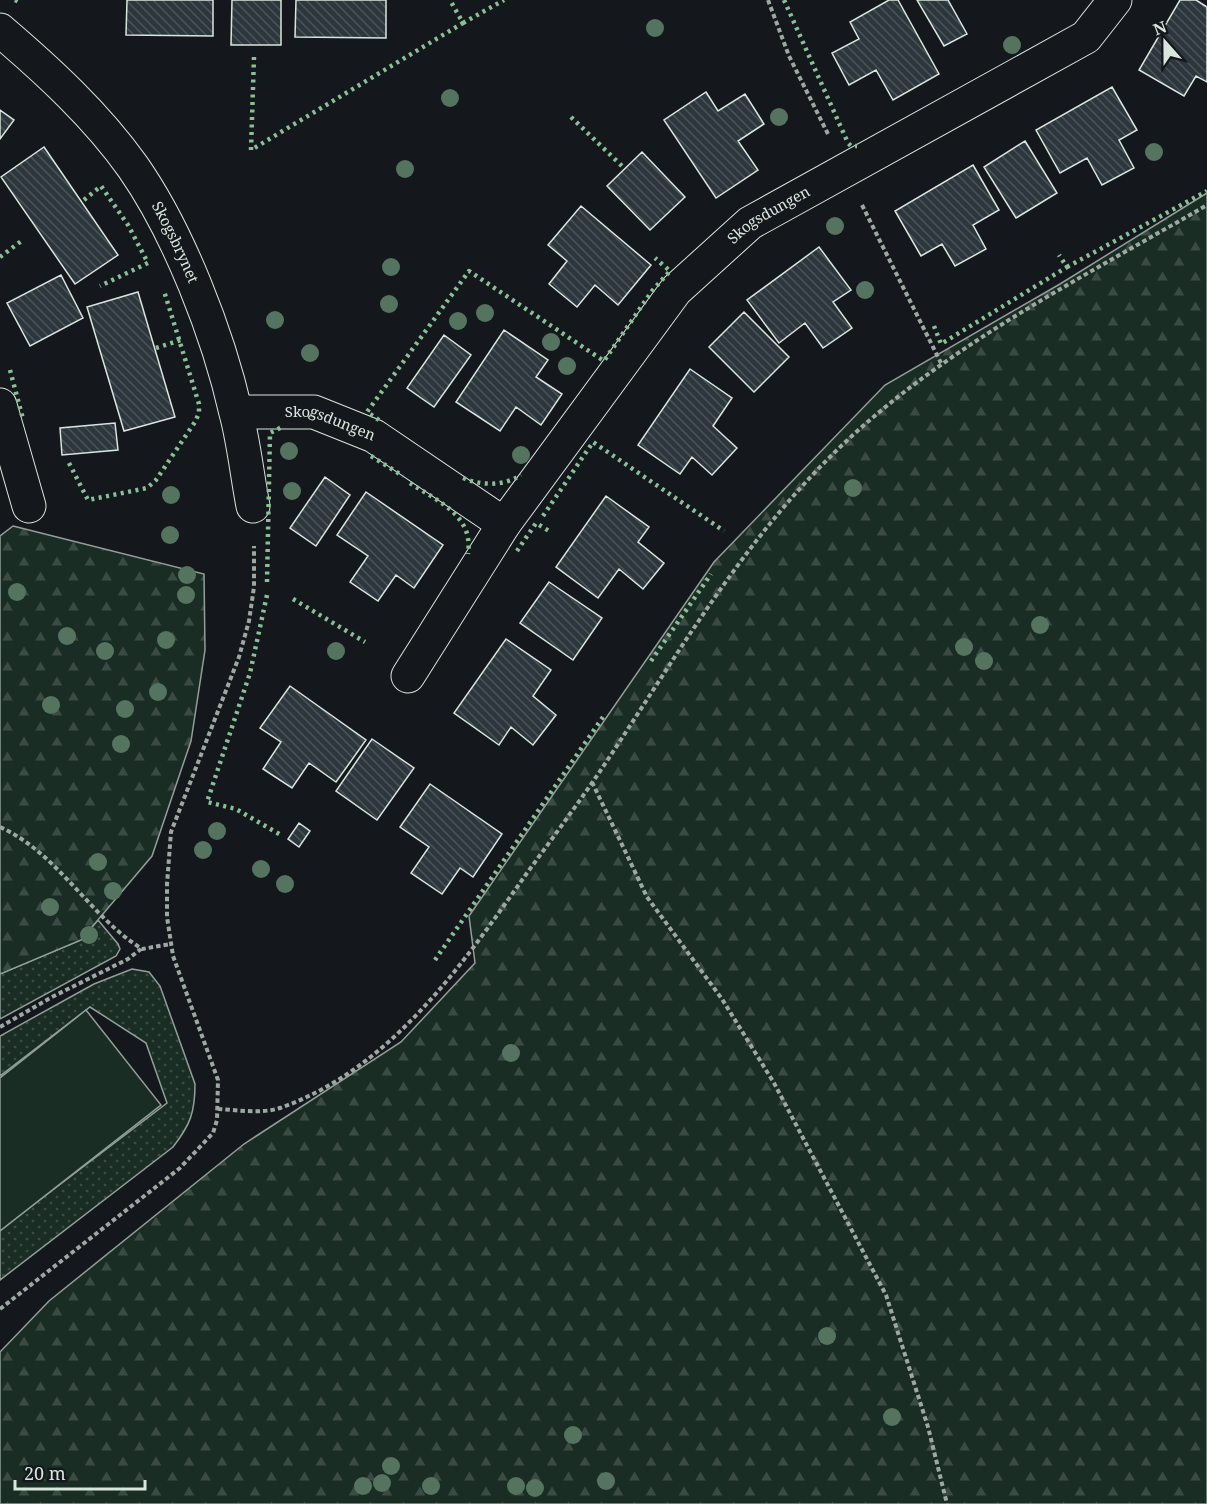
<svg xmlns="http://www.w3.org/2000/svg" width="1207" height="1504" font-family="'Noto Serif',serif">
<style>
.green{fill:url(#green-dots);stroke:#939e99;stroke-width:1.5}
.forest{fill:url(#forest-firs);stroke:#939e99;stroke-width:1.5}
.pitch{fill:#1a2d24;stroke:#939e99;stroke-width:1.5}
.building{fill:url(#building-back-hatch);stroke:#d8e6dc;stroke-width:1.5}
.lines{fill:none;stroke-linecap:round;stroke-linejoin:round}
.minor-casing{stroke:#d8e6dc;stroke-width:35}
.path{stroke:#9da8a2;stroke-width:4;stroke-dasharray:4.5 3;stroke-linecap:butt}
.minor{stroke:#14181c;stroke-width:33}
.hedge{stroke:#8ac095;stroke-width:4.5;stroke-dasharray:3 4.5;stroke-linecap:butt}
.tree{fill:#55745f}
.labels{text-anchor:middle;stroke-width:4.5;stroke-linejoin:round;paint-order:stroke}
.street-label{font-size:15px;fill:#d8e6dc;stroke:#14181c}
</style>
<defs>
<pattern id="green-dots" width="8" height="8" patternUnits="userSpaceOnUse" patternTransform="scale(1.5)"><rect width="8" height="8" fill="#1a2d24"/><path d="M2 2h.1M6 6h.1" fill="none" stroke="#3b4b43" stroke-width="1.8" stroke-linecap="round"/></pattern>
<pattern id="forest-firs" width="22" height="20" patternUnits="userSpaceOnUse" patternTransform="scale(1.5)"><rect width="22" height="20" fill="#1a2d24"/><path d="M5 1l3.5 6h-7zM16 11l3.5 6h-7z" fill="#3b4b43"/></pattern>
<pattern id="building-back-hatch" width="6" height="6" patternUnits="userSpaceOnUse" patternTransform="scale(1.5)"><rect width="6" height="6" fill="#2c363c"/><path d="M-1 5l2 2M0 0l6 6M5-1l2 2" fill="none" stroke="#4a5358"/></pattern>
</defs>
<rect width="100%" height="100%" fill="#14181c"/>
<path class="green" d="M 98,920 L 118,944 L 120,949 L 116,956 L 0,1019 L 0,974 L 81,940 Z
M 132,969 L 149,972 L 160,986 L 195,1084 C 195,1113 190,1125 173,1147 L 0,1280 L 0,1230 L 167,1103 L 146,1043 L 90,1007 L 0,1076 L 0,1036 L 94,984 Z"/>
<path class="forest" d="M 1207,193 L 1207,1504 L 0,1504 L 0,1352 L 49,1301 L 244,1144 L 401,1042 L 475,963 L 469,916 L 714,562 L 885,385 L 1060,284 Z
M 13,526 L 204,574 L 205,650 L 191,741 L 152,856 L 81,940 L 0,974 L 0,536 Z"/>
<path class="pitch" d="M 86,1010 L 161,1105 L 0,1231 L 0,1078 Z"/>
<path class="building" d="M 127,0 L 213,0 L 213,36 L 126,35 Z
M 232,0 L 281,0 L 281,45 L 231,45 Z
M 296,0 L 386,0 L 386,38 L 295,37 Z
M 889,0 L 898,0 L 939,74 L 893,100 L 876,70 L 849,85 L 832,53 L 859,39 L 850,22 Z
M 917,0 L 948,0 L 967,34 L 944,46 Z
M 1180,0 L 1196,0 L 1207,7 L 1207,82 L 1196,76 L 1184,96 L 1139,70 Z
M 1112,87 L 1137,130 L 1119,140 L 1134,168 L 1102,185 L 1087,158 L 1060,173 L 1036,130 Z
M 706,92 L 718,111 L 745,94 L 764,124 L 738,141 L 758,170 L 716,198 L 664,120 Z
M 0,110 L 14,120 L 0,139 Z
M 1025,141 L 1057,193 L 1016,218 L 984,167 Z
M 44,147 L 118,255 L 75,284 L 1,177 Z
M 642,152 L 685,197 L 650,230 L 607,186 Z
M 973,165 L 999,210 L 973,225 L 986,249 L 955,266 L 942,244 L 921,256 L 895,211 Z
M 581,206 L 651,265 L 618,305 L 595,285 L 577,307 L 549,284 L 567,261 L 548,245 Z
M 819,247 L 851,290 L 833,302 L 852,328 L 823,348 L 805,323 L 779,343 L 747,300 Z
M 61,275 L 83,318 L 30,346 L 7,303 Z
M 138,292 L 175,417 L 124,431 L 87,307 Z
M 744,312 L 789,357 L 754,392 L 709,347 Z
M 504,330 L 548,360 L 536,377 L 562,394 L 541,425 L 516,407 L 500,431 L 456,402 Z
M 444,335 L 471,355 L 434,407 L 407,388 Z
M 690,369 L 732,398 L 713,426 L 737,448 L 712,475 L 692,457 L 680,474 L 638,445 Z
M 115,423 L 118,450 L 62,455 L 60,428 Z
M 325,477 L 350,495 L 316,546 L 290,528 Z
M 366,492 L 443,545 L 414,588 L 396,575 L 378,601 L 350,582 L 368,556 L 337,535 Z
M 606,496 L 649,527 L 638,542 L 664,563 L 643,589 L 619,569 L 598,598 L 556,567 Z
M 549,582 L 602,618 L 573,660 L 520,623 Z
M 506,639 L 551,670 L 533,696 L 556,715 L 533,745 L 511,727 L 499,745 L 454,713 Z
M 290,686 L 366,740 L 336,782 L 309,763 L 292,788 L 263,769 L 281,742 L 260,728 Z
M 372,739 L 414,768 L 377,820 L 336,791 Z
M 430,784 L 502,834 L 473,877 L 460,868 L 442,894 L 411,873 L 429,847 L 400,827 Z
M 299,823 L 310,831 L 299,847 L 288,839 Z"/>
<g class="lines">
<defs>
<g id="minor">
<path id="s1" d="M 0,30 C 48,71 96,115 133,167 C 179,233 218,334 236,413 C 244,443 247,475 253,506"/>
<path d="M 0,405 L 29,506"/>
<path id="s2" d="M 236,412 L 314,412 L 374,436 L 504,524 L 676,290 L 750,223 L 1086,37 L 1115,0"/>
<path d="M 408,676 L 504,524"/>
</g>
</defs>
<use href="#minor" class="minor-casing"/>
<path class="path" d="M 768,0 L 789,56 L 829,136
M 862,205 L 941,363
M 592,782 L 647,897 L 722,999 L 774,1083 L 886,1295 L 928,1427 L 947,1504
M 0,827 C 58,853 89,916 142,949 L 171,944
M 0,1027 L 50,998 L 128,959 L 141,949
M 218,1109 C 237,1110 262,1114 280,1108 C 391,1069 462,965 527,873 C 549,843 571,813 592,783 C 669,670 735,550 833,454 C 938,350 1080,279 1207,205
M 0,1309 L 180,1168 L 213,1133 L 217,1120 L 218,1080 L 173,956 L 167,917 L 167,884 L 171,832 L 239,657 L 249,621 L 254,587 L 254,546"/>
<use href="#minor" class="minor"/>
<path class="hedge" d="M 15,0 L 19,2
M 784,0 L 848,143 L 851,146 L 857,146
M 463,23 L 504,0
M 254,57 L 251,150 L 463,23 L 450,0
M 571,117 L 622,166
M 84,200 L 101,186 L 128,225 L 148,263 L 100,286
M 0,257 L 24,239
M 1067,267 L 1207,191
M 934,326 L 941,344 L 1067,267 L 1059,255
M 156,348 L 181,340
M 10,370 L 23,419
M 379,420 L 367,412 L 469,271 L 604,361 L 652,291 L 670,271 L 655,258
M 371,456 L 403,476
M 69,463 L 88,500 L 147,488 L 156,480 L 195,422 L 199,413 L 199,404 L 164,291
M 463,478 C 482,486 504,486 521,475
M 410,483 C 437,501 474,515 468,554
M 543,516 L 593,442 L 724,531
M 517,551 L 536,523 L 549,531
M 267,582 L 270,433 L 282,427
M 267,595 L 250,673 L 207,802 L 236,809 L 281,835
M 293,599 L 365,642
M 651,661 L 711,574
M 435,960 L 603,717"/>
</g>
<g class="tree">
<circle cx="655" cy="28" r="9"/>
<circle cx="1012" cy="45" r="9"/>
<circle cx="450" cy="98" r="9"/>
<circle cx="779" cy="117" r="9"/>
<circle cx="1154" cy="152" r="9"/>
<circle cx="405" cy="169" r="9"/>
<circle cx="835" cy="226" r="9"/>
<circle cx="391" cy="267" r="9"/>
<circle cx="865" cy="290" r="9"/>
<circle cx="389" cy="304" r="9"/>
<circle cx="485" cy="313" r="9"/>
<circle cx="275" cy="320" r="9"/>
<circle cx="458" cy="321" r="9"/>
<circle cx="551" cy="342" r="9"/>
<circle cx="310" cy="353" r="9"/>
<circle cx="567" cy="366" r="9"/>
<circle cx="289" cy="451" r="9"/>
<circle cx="521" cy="455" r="9"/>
<circle cx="853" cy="488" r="9"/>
<circle cx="292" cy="491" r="9"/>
<circle cx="171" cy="495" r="9"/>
<circle cx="170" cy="535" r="9"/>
<circle cx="187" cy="575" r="9"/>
<circle cx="17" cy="592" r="9"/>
<circle cx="186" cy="595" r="9"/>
<circle cx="1040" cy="625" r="9"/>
<circle cx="67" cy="636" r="9"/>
<circle cx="166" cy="640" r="9"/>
<circle cx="964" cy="647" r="9"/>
<circle cx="105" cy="651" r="9"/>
<circle cx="336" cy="651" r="9"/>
<circle cx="984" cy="661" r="9"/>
<circle cx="158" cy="692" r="9"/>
<circle cx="51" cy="705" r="9"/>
<circle cx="125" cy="709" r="9"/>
<circle cx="121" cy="744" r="9"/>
<circle cx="217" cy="831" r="9"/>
<circle cx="203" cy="850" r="9"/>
<circle cx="98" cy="862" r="9"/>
<circle cx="261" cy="869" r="9"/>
<circle cx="285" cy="884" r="9"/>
<circle cx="113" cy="891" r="9"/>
<circle cx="50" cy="907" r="9"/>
<circle cx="89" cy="935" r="9"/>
<circle cx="511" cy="1053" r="9"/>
<circle cx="827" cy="1336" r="9"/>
<circle cx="892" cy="1417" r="9"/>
<circle cx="573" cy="1435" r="9"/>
<circle cx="391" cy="1466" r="9"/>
<circle cx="606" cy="1481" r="9"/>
<circle cx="382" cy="1483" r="9"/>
<circle cx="363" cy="1486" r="9"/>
<circle cx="431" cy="1486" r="9"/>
<circle cx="516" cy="1486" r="9"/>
<circle cx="535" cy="1488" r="9"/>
</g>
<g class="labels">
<g class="street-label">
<text dy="5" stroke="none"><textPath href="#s2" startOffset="710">Skogsdungen</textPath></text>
<text dy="5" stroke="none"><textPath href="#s1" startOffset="278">Skogsbrynet</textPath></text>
<text dy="5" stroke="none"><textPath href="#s2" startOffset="96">Skogsdungen</textPath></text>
</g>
</g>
<g transform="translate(1165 42) rotate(339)" stroke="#14181c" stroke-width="4.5" paint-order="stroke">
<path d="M0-4.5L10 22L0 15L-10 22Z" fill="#d8e6dc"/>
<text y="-9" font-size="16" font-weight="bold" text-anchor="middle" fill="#d8e6dc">N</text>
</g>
<path d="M15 1480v9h130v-9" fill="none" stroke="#d8e6dc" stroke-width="3"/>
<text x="24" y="1480" font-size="18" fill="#d8e6dc" stroke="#14181c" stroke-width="4.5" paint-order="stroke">20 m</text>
</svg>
